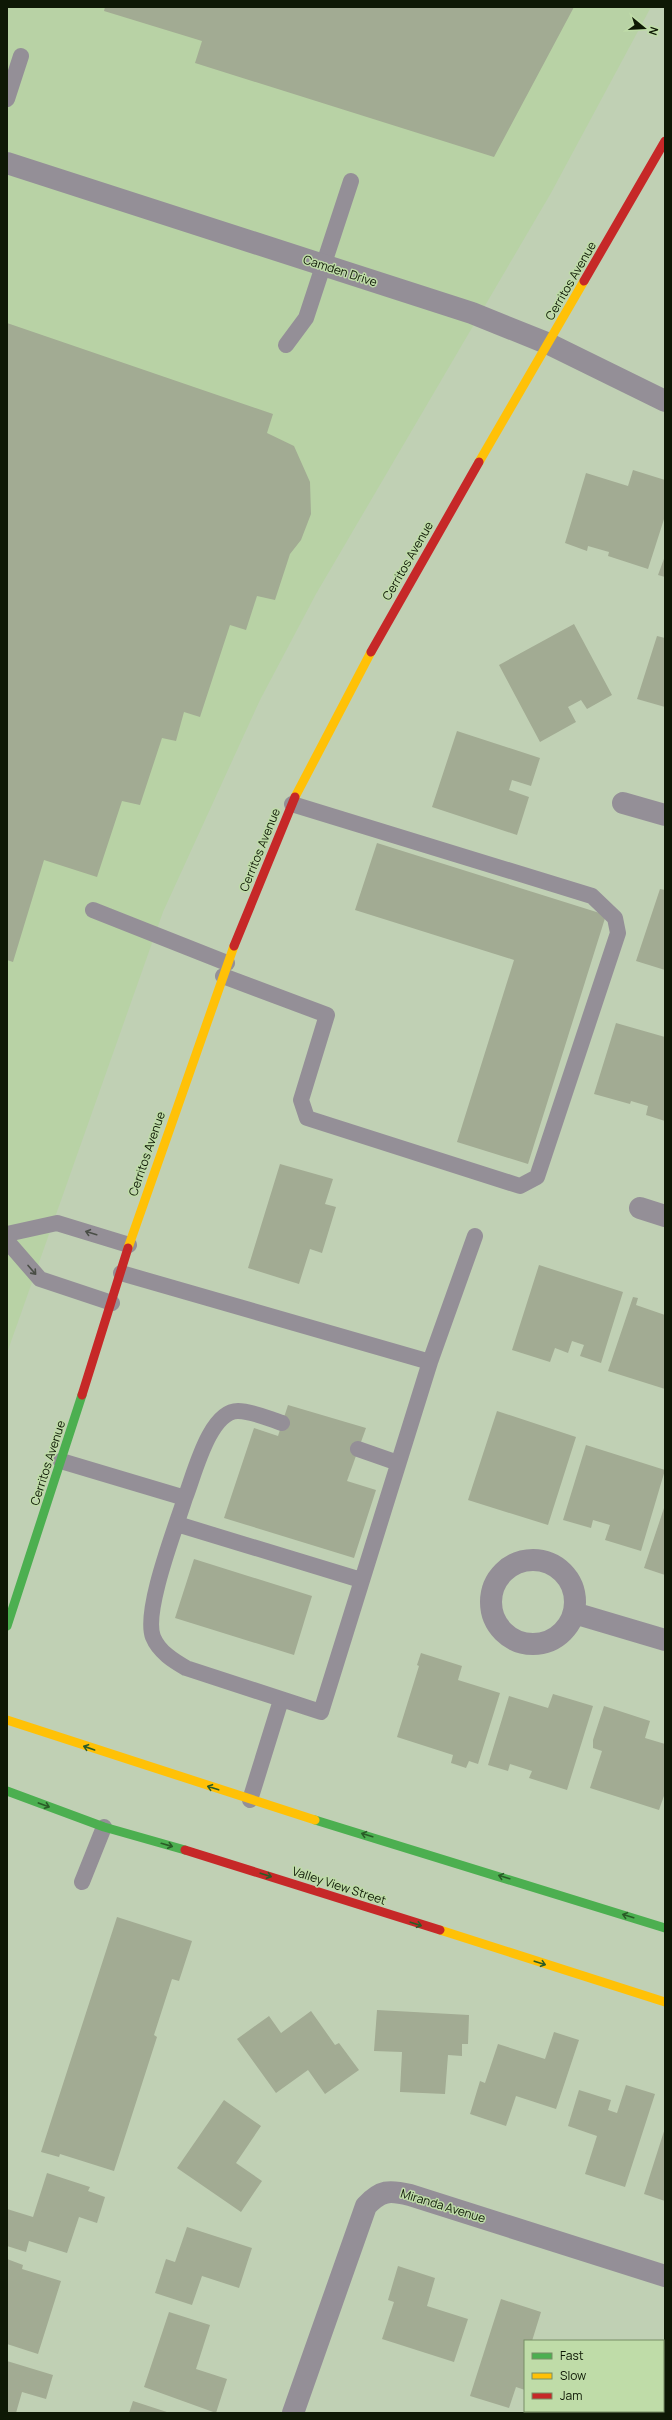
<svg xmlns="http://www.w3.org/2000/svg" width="672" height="2420" font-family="Manrope,sans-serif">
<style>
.built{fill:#b8d2a5}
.building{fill:#a2ab93}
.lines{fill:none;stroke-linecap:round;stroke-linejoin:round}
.lane{stroke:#948f97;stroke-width:16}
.street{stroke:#948f97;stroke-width:22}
.fast{stroke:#4caf50;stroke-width:9}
.slow{stroke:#ffc107;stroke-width:9}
.jam{stroke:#c62828;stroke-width:9}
.oneway{stroke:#4a4e47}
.oneway2{stroke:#2a5c27}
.labels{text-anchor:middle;stroke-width:3;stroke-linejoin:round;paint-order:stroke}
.street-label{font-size:12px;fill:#0e1805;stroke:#bfdca8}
</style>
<rect width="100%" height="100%" fill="#c0d0b4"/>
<path class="built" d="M 7,7 L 651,7 L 551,193 L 316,594 L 260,700 L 163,912 L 7,1353 Z"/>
<path class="building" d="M 105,7 L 574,7 L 494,157 L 195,63 L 202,41 L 104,11 Z
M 7,323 L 273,414 L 267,433 L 294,446 L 310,482 L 311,514 L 301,540 L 290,554 L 275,600 L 257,596 L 246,630 L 230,625 L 200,717 L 184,712 L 176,741 L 162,738 L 140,805 L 122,801 L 97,877 L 44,860 L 13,962 L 7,960 Z
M 633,470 L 665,480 L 665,516 L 648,569 L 608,556 L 609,552 L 588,546 L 587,551 L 565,543 L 586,473 L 628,486 Z
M 665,556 L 665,577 L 658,575 Z
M 574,624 L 612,695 L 587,709 L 581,700 L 568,707 L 576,722 L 540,742 L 499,665 Z
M 657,636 L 665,638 L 665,707 L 637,699 Z
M 457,731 L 540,758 L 531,786 L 512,780 L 509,790 L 529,797 L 517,835 L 432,807 Z
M 377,843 L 606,915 L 528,1164 L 457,1142 L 514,960 L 355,910 Z
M 660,889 L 665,890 L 665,970 L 636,961 Z
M 616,1023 L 665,1037 L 665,1121 L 646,1115 L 648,1106 L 631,1101 L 630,1104 L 594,1094 Z
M 280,1164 L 333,1179 L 325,1204 L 336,1207 L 322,1253 L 310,1249 L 299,1284 L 248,1268 Z
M 539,1265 L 623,1292 L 601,1363 L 580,1356 L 584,1345 L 572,1341 L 568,1353 L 555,1348 L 550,1362 L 512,1350 Z
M 633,1297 L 638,1298 L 636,1305 L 665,1315 L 665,1389 L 608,1371 Z
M 288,1405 L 366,1428 L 347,1481 L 376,1490 L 354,1558 L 224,1518 L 254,1428 L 278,1436 Z
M 497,1411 L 576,1437 L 548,1525 L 468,1500 Z
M 586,1445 L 665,1470 L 641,1551 L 605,1540 L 610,1525 L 593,1520 L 591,1528 L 563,1520 Z
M 665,1505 L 665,1575 L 644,1568 Z
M 194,1559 L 312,1596 L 294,1655 L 175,1618 Z
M 421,1653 L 462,1666 L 458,1680 L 500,1693 L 478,1764 L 469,1761 L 466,1768 L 451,1763 L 453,1755 L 397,1737 L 419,1666 L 417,1665 Z
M 553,1694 L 593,1706 L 567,1790 L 529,1778 L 532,1771 L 510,1764 L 508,1771 L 488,1765 L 509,1696 L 548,1708 Z
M 604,1706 L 650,1721 L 645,1738 L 665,1744 L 665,1793 L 659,1810 L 590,1788 L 602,1751 L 593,1748 L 593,1740 Z
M 117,1917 L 192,1941 L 179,1981 L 172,1979 L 154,2035 L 157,2037 L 114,2171 L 60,2154 L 59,2157 L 41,2152 Z
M 377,2010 L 469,2015 L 468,2044 L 462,2044 L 462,2056 L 448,2055 L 445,2094 L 400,2092 L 402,2052 L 374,2051 Z
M 311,2011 L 335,2045 L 339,2043 L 359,2070 L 325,2094 L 308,2070 L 276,2093 L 237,2039 L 269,2016 L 281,2033 Z
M 554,2032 L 579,2040 L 556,2109 L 516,2096 L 506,2126 L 470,2114 L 480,2081 L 485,2083 L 498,2044 L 545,2059 Z
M 626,2085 L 655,2094 L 625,2187 L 585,2174 L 597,2136 L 568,2126 L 579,2090 L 611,2100 L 608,2110 L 617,2113 Z
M 224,2100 L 261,2126 L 236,2163 L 262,2181 L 241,2212 L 177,2168 Z
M 665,2128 L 665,2201 L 644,2194 Z
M 47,2173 L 90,2187 L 88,2191 L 105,2197 L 97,2223 L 79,2217 L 67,2253 L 29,2241 L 26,2252 L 7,2246 L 7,2209 L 33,2217 Z
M 187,2227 L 252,2248 L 239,2288 L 202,2276 L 192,2305 L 155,2293 L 166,2259 L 175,2262 Z
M 7,2259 L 23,2265 L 22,2269 L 61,2281 L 38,2354 L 7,2344 Z
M 398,2266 L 435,2278 L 427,2306 L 468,2319 L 454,2362 L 382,2339 L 394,2302 L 388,2300 Z
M 501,2299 L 541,2312 L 532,2341 L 525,2341 L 525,2390 L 516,2387 L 509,2408 L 470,2396 Z
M 169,2312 L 210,2325 L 196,2369 L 227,2379 L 216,2413 L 144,2387 Z
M 7,2361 L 53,2375 L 46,2399 L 22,2392 L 16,2413 L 7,2413 Z
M 133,2401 L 170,2413 L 129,2413 Z
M 604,2411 L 640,2411 L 639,2413 L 603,2413 Z"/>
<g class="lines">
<path class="lane" d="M 7,99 L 21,56
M 286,345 L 306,318 L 351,181
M 93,910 L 227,963
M 223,976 L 327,1015 L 301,1100 L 307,1118 L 520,1186 L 537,1177 L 618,933 L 615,918 L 592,896 L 292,804
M 7,1234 L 57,1223 L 129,1245
M 7,1241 L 40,1279 L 112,1303
M 121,1273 L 430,1362
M 358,1449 L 398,1463
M 61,1461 L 185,1498 C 176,1527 143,1611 153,1637 C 159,1652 174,1661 186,1668 L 321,1712 L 430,1362 L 475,1236
M 185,1498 C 194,1476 209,1411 238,1411 C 253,1411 269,1419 282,1423
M 177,1524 L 361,1580
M 250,1800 L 281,1700
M 82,1882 L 104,1827"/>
<path class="street" d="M 7,163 L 472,313 L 549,344 L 665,401
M 623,803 L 665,815
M 640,1208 L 665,1216
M491 1602a42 42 0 1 1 84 0a42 42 0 1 1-84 0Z
M 574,1613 L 665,1640
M 293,2413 L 366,2206 C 381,2190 389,2190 410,2195 L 665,2276"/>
<path class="fast" d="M 7,1626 L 82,1395
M 7,1791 L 104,1827 L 185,1850
M 315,1820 L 665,1928"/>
<path class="slow" d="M 479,462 L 584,281
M 295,797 L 371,652
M 128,1248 L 234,946
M 7,1720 L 315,1820
M 440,1930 L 665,2002"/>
<path class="jam" d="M 584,281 L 665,141
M 371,652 L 479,462
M 234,946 L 295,797
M 82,1395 L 128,1248
M 185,1850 L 440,1930"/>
</g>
<defs><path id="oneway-shaft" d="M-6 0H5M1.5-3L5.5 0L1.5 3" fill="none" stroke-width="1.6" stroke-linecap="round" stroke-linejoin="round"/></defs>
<g class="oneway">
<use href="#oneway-shaft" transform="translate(91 1233) rotate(-163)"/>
<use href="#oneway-shaft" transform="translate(32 1270) rotate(49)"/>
</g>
<g class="oneway2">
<use href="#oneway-shaft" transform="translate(89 1748) rotate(-161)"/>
<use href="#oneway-shaft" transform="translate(213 1788) rotate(-162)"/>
<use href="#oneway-shaft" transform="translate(44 1805) rotate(20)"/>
<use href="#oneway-shaft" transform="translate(367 1835) rotate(-163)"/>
<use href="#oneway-shaft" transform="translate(167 1845) rotate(16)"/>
<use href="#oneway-shaft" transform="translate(266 1875) rotate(18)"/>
<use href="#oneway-shaft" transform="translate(504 1877) rotate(-163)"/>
<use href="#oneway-shaft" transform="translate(628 1916) rotate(-163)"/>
<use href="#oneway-shaft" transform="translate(416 1924) rotate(18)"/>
<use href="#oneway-shaft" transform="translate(540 1963) rotate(18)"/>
</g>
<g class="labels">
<g class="street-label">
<text transform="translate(340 271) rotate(18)" y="4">Camden Drive</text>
<text transform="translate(571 281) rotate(-60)" y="4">Cerritos Avenue</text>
<text transform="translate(408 561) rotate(-60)" y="4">Cerritos Avenue</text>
<text transform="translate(260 850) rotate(-68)" y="4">Cerritos Avenue</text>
<text transform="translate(147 1154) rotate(-71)" y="4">Cerritos Avenue</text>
<text transform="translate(48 1463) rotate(-72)" y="4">Cerritos Avenue</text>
<text transform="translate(339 1886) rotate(18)" y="4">Valley View Street</text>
<text transform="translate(443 2206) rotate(17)" y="4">Miranda Avenue</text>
</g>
</g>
<rect width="672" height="2420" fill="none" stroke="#0e1805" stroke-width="16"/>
<rect x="524" y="2340" width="140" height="72" fill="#bfdca8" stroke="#788e67"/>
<rect x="532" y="2353" width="20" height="6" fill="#4caf50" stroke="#788e67"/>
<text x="560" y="2360" font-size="12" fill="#0e1805">Fast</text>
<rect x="532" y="2373" width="20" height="6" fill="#ffc107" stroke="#788e67"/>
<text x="560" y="2380" font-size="12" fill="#0e1805">Slow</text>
<rect x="532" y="2393" width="20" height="6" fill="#c62828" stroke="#788e67"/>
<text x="560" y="2400" font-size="12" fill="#0e1805">Jam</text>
<g transform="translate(644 28) rotate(108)" stroke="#bfdca8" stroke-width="3" paint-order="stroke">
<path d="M0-3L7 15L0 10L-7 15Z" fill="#0e1805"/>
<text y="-6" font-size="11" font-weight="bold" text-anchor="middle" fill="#0e1805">N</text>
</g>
</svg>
